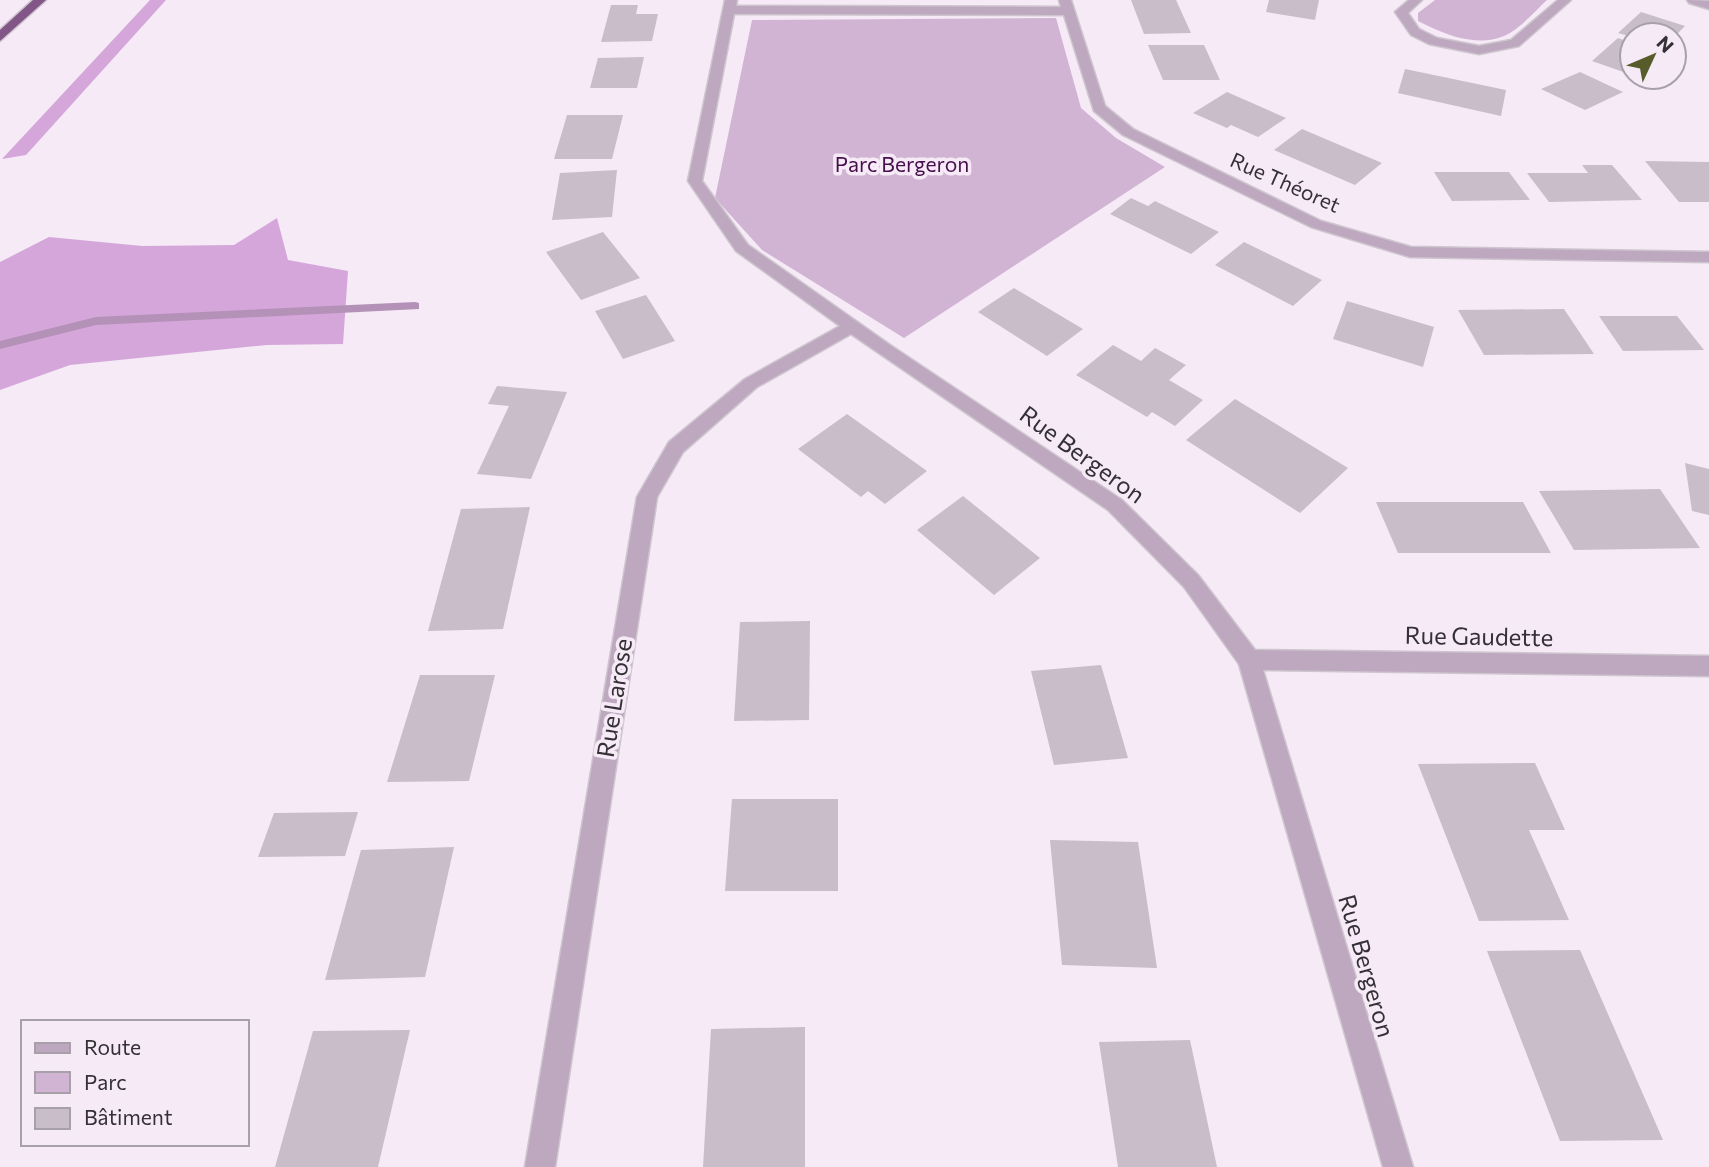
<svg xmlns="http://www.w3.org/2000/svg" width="1709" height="1167" font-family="Commissioner,sans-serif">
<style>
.green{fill:#d1b4d4}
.forest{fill:#d5a6da}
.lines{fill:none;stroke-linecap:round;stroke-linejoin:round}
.stream{fill:#b491b7;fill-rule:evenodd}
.building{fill:#c8bdc9}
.minor-casing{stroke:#cec5cf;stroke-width:3}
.motorway-casing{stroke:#cec5cf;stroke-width:3}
.minor{fill:#bda8bf;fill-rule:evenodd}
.motorway{fill:#825787;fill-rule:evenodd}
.labels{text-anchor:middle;stroke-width:7;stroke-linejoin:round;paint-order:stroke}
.far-park-label{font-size:21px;fill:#470e4e;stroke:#f5eaf6}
.far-street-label{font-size:21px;fill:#343035;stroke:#f5eaf6}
.street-label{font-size:24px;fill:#343035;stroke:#f5eaf6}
</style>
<rect width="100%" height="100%" fill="#f5eaf6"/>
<path class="green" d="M 1435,0 L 1547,0 C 1535,11 1519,30 1504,36 C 1476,48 1443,34 1418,21 L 1418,13 Z
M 1056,18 L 1081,108 L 1116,138 L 1165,167 L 904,338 L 762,250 L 715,198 L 752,20 Z"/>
<path class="forest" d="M 150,0 L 166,0 L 26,155 L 2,159 Z
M 277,218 L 288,260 L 348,271 L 343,344 L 267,345 L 70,365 L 0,390 L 0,262 L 2,261 L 49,237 L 142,246 L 234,245 Z"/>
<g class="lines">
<path class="stream" d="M 415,302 L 419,303 L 419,309 L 96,325 L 0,349 L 0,341 L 96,317 Z"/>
</g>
<path class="building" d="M 1131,0 L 1176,0 L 1191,33 L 1144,34 Z
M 1269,0 L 1319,0 L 1315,20 L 1266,12 Z
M 611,5 L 638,5 L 636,14 L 658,14 L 652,41 L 601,42 Z
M 1641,12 L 1685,26 L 1676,35 L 1632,35 L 1632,37 L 1618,33 Z
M 1618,38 L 1632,43 L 1632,75 L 1592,61 Z
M 1148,45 L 1204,45 L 1220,80 L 1163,80 Z
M 644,57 L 637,88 L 590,88 L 598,58 Z
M 1405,69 L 1506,90 L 1501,116 L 1398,93 Z
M 1580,72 L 1623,92 L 1585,110 L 1541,89 Z
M 1227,92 L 1286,118 L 1258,137 L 1231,125 L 1227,128 L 1193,113 Z
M 567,115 L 623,115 L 612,159 L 554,159 Z
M 1302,129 L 1382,163 L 1355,185 L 1274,150 Z
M 1645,161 L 1709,162 L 1709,202 L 1679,202 Z
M 1582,165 L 1612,165 L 1642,200 L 1549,202 L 1527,173 L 1588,173 Z
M 617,170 L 612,217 L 552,220 L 560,173 Z
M 1434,172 L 1509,172 L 1530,200 L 1452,201 Z
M 1131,198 L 1148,206 L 1155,201 L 1219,232 L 1191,254 L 1110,214 Z
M 603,232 L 640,278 L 581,300 L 546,252 Z
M 1244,242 L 1322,280 L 1293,306 L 1215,265 Z
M 1014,288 L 1083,329 L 1047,356 L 978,312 Z
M 646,295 L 675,341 L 623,359 L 595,311 Z
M 1347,301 L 1434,327 L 1423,367 L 1333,339 Z
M 1564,309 L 1594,354 L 1484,355 L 1458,310 Z
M 1599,316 L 1677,316 L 1704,350 L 1623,351 Z
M 1113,345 L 1141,361 L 1155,348 L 1186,365 L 1169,380 L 1203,400 L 1175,426 L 1152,412 L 1147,417 L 1076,375 Z
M 497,386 L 567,392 L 531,479 L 477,474 L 509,406 L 488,404 Z
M 1235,399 L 1348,468 L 1300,513 L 1186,440 Z
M 847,414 L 927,471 L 885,504 L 868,491 L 861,497 L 798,449 Z
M 1685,463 L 1709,469 L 1709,515 L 1692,511 Z
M 1660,489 L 1700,548 L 1574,550 L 1539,491 Z
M 963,496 L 1040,558 L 994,595 L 917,530 Z
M 1376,502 L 1523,502 L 1551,553 L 1398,553 Z
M 530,507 L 503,629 L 428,631 L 461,509 Z
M 810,621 L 809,720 L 734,721 L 740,622 Z
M 1101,665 L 1128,758 L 1054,765 L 1031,671 Z
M 420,675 L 495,675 L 469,781 L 387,782 Z
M 1535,763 L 1565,830 L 1529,830 L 1569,920 L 1479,921 L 1418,764 Z
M 732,799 L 838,799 L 838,891 L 725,891 Z
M 358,812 L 345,856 L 258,857 L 274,813 Z
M 1050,840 L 1138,842 L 1157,968 L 1062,965 Z
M 454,847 L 425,977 L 325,980 L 361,850 Z
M 1580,950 L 1663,1140 L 1560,1141 L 1487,951 Z
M 805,1027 L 805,1167 L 703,1167 L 711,1029 Z
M 410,1030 L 378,1167 L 275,1167 L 313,1031 Z
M 1190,1040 L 1217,1167 L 1118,1167 L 1099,1042 Z"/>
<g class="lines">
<defs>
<path id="minor" d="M 725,0 L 737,0 L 736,6 L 1061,7 L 1059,0 L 1071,0 L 1105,106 L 1133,129 L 1321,221 L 1411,247 L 1709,252 L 1709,262 L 1410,257 L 1311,227 L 1123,135 L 1094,111 L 1064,15 L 734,14 L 702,181 L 748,245 L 890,345 L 1122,500 L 1198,575 L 1255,650 L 1709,656 L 1709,676 L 1263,670 L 1413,1167 L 1383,1167 L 1239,664 L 1184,587 L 1108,510 L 851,334 L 757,387 L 683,452 L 657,497 L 555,1167 L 525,1167 L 637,497 L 669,442 L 745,379 L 840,326 L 736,251 L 688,181 Z
M 1409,0 L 1422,0 L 1408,13 L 1419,29 L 1437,38 L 1479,46 L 1511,40 L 1558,0 L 1571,0 L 1519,46 L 1479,54 L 1429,44 L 1411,35 L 1395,12 Z
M 1687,0 L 1709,1 L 1709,9 L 1689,3 Z"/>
<path id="motorway" d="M 33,0 L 46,0 L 0,41 L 0,30 Z"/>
</defs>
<use href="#minor" class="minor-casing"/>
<use href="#motorway" class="motorway-casing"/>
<use href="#minor" class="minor"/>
<use href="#motorway" class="motorway"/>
</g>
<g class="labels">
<g class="far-park-label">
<text x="902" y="172">Parc Bergeron</text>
</g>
<g class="far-street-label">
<text transform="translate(1285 183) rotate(24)" y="7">Rue Théoret</text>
</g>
<g class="street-label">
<text transform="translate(1082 455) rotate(36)" y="8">Rue Bergeron</text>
<text transform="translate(1479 637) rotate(1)" y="8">Rue Gaudette</text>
<text transform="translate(615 698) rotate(-81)" y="8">Rue Larose</text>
<text transform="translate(1366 966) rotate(74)" y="8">Rue Bergeron</text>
</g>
</g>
<rect x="21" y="1020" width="228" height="126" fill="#f5eaf6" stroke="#a8a0a9" stroke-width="2"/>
<rect x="35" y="1043" width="35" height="10" fill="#bda8bf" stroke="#a8a0a9" stroke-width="2"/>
<text x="84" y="1055" font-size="21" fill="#343035">Route</text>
<rect x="35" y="1072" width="35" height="21" fill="#d1b4d4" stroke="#a8a0a9" stroke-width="2"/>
<text x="84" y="1090" font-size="21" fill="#343035">Parc</text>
<rect x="35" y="1108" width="35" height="21" fill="#c8bdc9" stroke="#a8a0a9" stroke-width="2"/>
<text x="84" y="1125" font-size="21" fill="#343035">Bâtiment</text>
<g transform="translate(1653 56) rotate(46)"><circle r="33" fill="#f5eaf6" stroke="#a8a0a9" stroke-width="2"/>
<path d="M0-5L12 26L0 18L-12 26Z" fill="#575c2a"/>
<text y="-10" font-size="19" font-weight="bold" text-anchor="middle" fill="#343035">N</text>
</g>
</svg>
